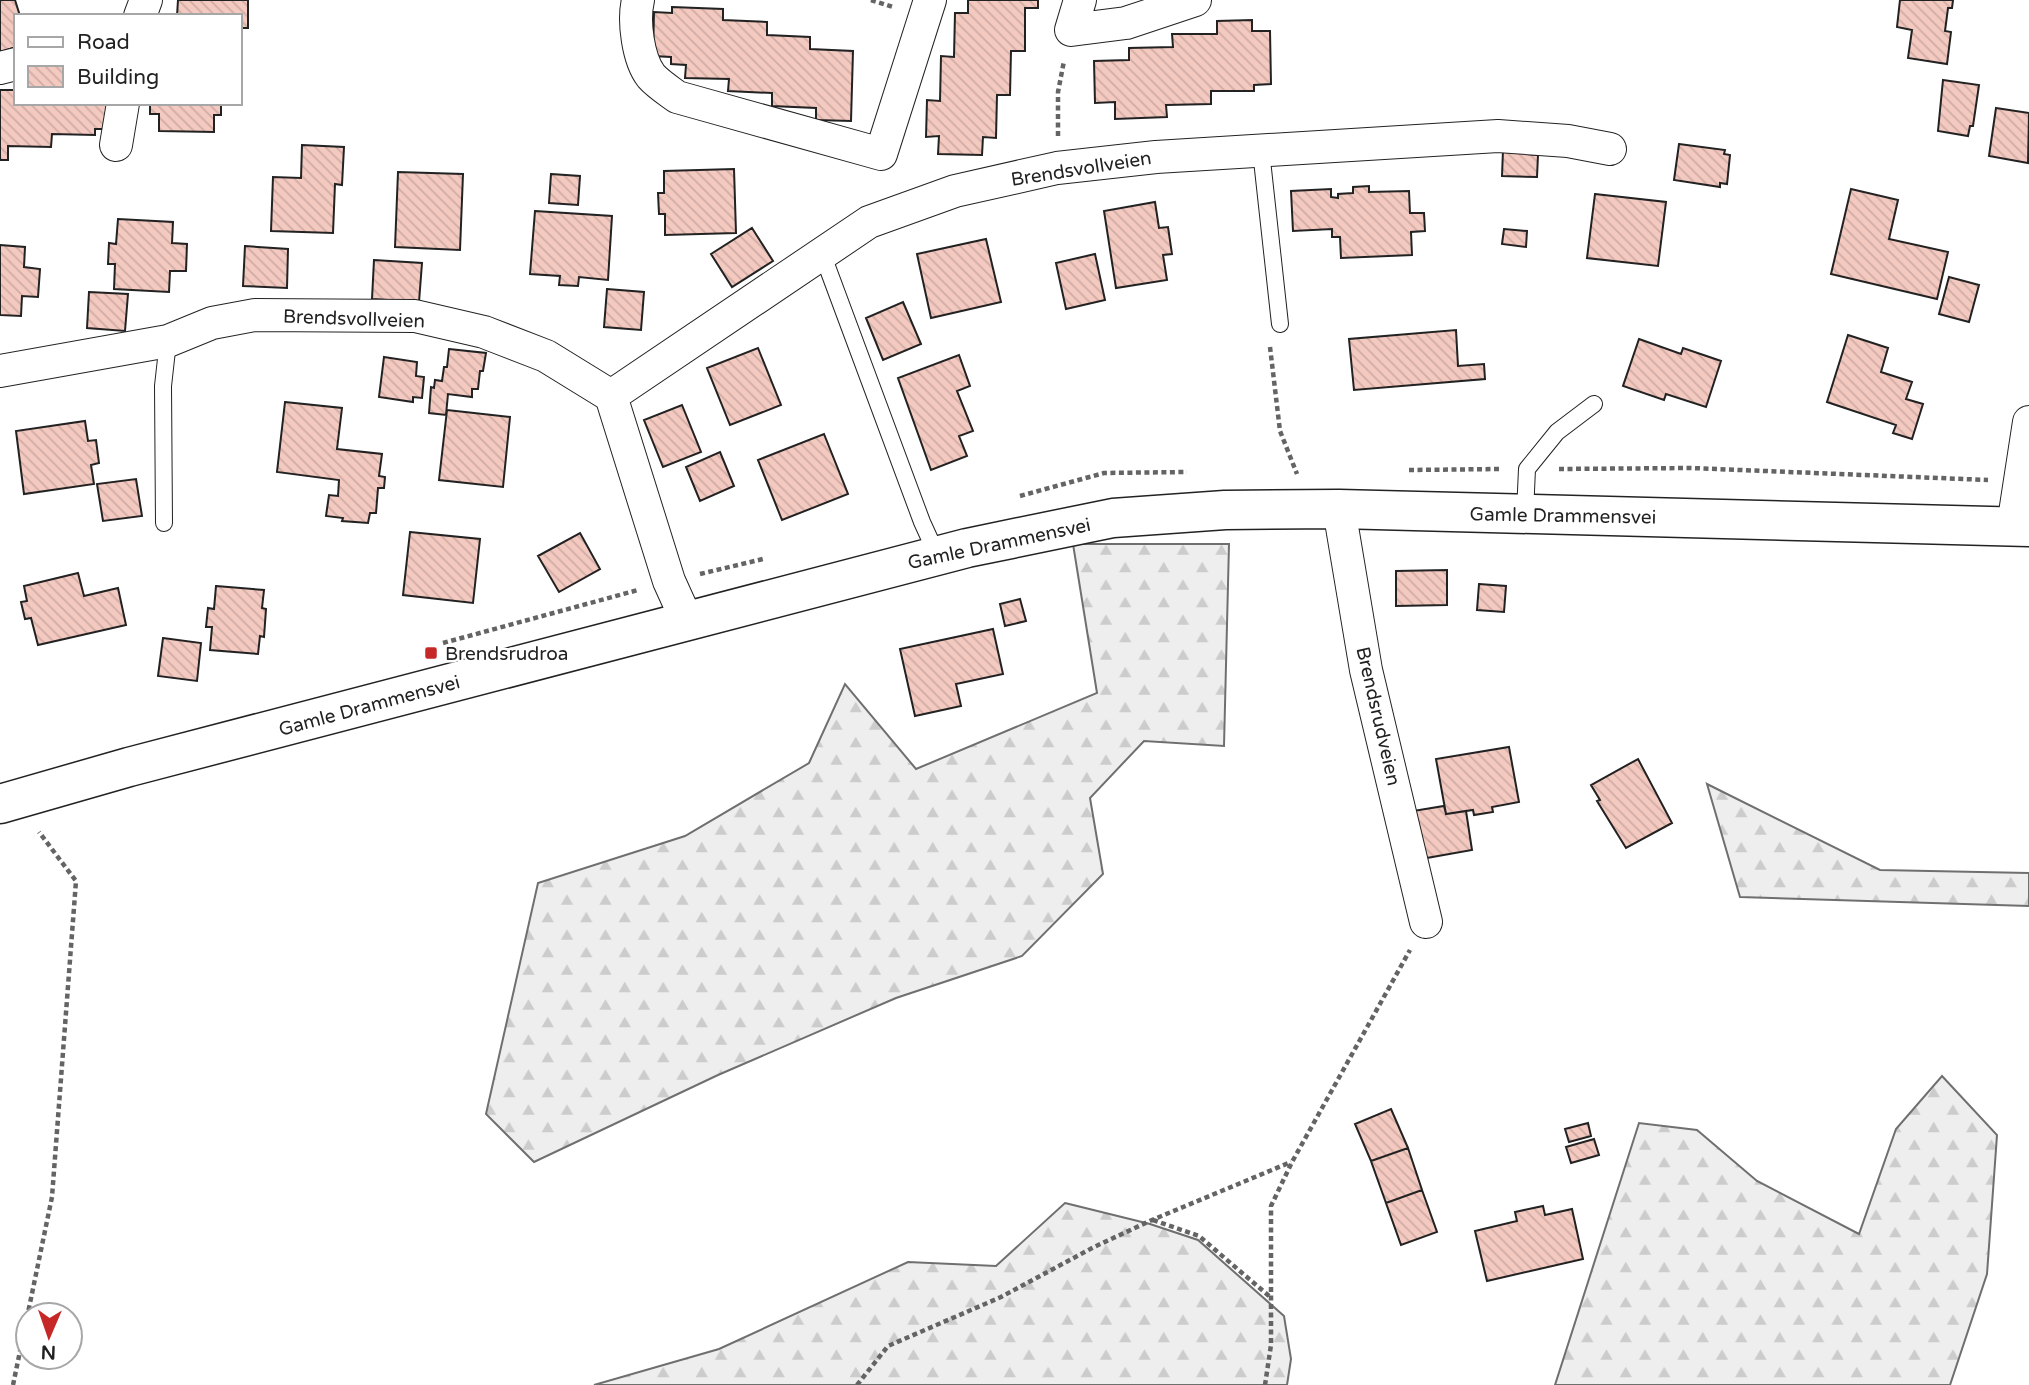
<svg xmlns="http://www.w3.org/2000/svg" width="2029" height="1385" font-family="'Varela Round',sans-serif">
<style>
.forest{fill:url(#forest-firs);stroke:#6f6f6f;stroke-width:2}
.building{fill:url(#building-back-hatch);stroke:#222;stroke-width:2}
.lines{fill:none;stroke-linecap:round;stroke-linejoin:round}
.service-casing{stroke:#222;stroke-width:18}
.minor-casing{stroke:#222;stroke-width:34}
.secondary-casing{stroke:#222;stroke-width:41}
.path{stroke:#646464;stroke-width:4.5;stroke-dasharray:5 3.5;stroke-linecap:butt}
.service{stroke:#fff;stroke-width:16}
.minor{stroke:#fff;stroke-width:32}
.secondary{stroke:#fff;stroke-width:38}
.poi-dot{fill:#c62828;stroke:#fff;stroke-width:2.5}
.labels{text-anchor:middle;stroke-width:5;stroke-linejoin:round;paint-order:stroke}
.street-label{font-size:19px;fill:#222;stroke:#fff}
.poi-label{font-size:19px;fill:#222;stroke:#fff;text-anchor:start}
</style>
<defs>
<pattern id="forest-firs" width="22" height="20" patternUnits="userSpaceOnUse" patternTransform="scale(1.75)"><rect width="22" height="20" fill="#eee"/><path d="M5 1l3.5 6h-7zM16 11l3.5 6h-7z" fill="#ccc"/></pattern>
<pattern id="building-back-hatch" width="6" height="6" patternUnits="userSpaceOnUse" patternTransform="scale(1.75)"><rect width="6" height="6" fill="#f3c9c0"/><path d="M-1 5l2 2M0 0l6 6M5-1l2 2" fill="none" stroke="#d0aca5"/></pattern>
</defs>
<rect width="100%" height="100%" fill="#fff"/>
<path class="forest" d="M 1073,544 L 1229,544 L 1224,746 L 1144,741 L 1090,798 L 1103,874 L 1022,956 L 896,998 L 718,1075 L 534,1162 L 486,1114 L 538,883 L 685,836 L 809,763 L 845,684 L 916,769 L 1097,693 Z
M 1707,784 L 1880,870 L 2029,873 L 2029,906 L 1740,897 Z
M 1942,1076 L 1997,1135 L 1987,1274 L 1950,1385 L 1555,1385 L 1639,1123 L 1697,1130 L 1757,1181 L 1859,1234 L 1896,1129 Z
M 1065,1203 L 1150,1224 L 1198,1240 L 1284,1316 L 1291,1359 L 1287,1385 L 594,1385 L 719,1349 L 908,1262 L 996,1266 Z"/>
<path class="building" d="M 0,0 L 15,0 L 20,16 L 16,16 L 16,47 L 0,52 Z
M 178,0 L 248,0 L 248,28 L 240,28 L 240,16 L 177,16 Z
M 968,0 L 1038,0 L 1038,8 L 1025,8 L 1025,51 L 1011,51 L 1010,95 L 997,95 L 996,138 L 983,137 L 982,155 L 938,154 L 939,136 L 926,137 L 927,100 L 940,101 L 941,56 L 954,57 L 955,13 L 968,13 Z
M 1900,0 L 1953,0 L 1952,8 L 1948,8 L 1945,31 L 1951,32 L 1947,64 L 1908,58 L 1912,30 L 1897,27 Z
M 672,7 L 723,9 L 723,20 L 767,22 L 767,35 L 810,37 L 810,49 L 853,51 L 851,121 L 816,120 L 816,108 L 772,106 L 772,93 L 728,91 L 729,79 L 685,78 L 686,65 L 671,64 L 671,57 L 653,56 L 654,12 L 672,13 Z
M 1252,20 L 1252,31 L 1270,31 L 1271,84 L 1254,85 L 1254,91 L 1211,91 L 1211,104 L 1166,105 L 1167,117 L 1115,119 L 1115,102 L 1095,103 L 1094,61 L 1129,60 L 1129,48 L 1173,47 L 1172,34 L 1217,34 L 1217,21 Z
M 15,77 L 16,103 L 112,103 L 112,129 L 95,129 L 95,135 L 52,134 L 51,147 L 8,146 L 8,160 L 0,160 L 0,90 L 15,90 Z
M 1943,80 L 1979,85 L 1973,126 L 1970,126 L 1968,136 L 1938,131 Z
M 150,103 L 221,103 L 221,115 L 214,115 L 214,132 L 159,131 L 159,114 L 150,114 Z
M 1996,108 L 2029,113 L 2028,163 L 1989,156 Z
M 1679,144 L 1725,150 L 1724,154 L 1730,155 L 1727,184 L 1720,183 L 1720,187 L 1674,180 Z
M 302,145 L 344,147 L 342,185 L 335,184 L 333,233 L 271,231 L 273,177 L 301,178 Z
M 1503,150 L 1528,152 L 1528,154 L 1538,155 L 1537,177 L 1502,176 Z
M 734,169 L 736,233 L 665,235 L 665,214 L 659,214 L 658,193 L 664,193 L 664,171 Z
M 398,172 L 463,174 L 460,250 L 395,247 Z
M 551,174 L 580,176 L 578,205 L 549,203 Z
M 1369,186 L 1369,192 L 1409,191 L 1410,213 L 1424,213 L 1425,231 L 1411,232 L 1412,255 L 1341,258 L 1340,237 L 1332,237 L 1332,229 L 1293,231 L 1291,191 L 1331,189 L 1331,197 L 1338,198 L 1338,194 L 1353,193 L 1353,187 Z
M 1851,189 L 1898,200 L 1889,239 L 1948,252 L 1937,299 L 1831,274 Z
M 1595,194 L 1666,202 L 1658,266 L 1587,258 Z
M 1155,202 L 1159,228 L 1168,227 L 1172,254 L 1163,255 L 1167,280 L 1116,288 L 1104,211 Z
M 535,211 L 612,216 L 608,280 L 579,277 L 578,286 L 559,285 L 560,276 L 530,274 Z
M 118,219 L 173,222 L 172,243 L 187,244 L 186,271 L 170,271 L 169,292 L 114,289 L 115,264 L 108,264 L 109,243 L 116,244 Z
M 752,228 L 773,261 L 732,287 L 711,254 Z
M 1504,229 L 1527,231 L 1526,247 L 1502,244 Z
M 986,239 L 1001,302 L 931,318 L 917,254 Z
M 0,245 L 25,247 L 24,267 L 40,269 L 38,297 L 22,296 L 21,316 L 0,315 Z
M 245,246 L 288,249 L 287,288 L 243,286 Z
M 1095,254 L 1105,300 L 1066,309 L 1056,263 Z
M 374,260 L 422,263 L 419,302 L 372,299 Z
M 1949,277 L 1979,285 L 1969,322 L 1939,314 Z
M 607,289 L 644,292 L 641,330 L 604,327 Z
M 89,292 L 128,294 L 125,331 L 87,328 Z
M 903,302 L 921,344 L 883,360 L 866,318 Z
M 1456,330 L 1458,366 L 1484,364 L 1485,379 L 1354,390 L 1349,339 Z
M 1848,335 L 1888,348 L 1881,372 L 1912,382 L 1906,399 L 1923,404 L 1912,439 L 1893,433 L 1896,425 L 1827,402 Z
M 1639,339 L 1681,354 L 1683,348 L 1721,361 L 1706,407 L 1666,394 L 1664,400 L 1623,386 Z
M 758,348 L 781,405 L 730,425 L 707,368 Z
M 449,349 L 486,353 L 483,371 L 480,371 L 478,389 L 472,389 L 472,397 L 448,394 L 446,415 L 429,413 L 431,387 L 434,388 L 435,380 L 442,381 L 444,367 L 447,367 Z
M 959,355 L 970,386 L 957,391 L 973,431 L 959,436 L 967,456 L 931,470 L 898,378 Z
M 384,357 L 417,362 L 416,376 L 424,377 L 422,398 L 413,397 L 413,402 L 379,397 Z
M 285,402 L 342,408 L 337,449 L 382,454 L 379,476 L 385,477 L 384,488 L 378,488 L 376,513 L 370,513 L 368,523 L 342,521 L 343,518 L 326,516 L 329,495 L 338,496 L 339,480 L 277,472 Z
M 682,405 L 701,452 L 663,467 L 644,420 Z
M 447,410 L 510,417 L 503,487 L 439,480 Z
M 85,421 L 88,441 L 96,440 L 99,463 L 91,465 L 94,484 L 24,494 L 16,431 Z
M 824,434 L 848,494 L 782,520 L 758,460 Z
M 720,452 L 734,486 L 700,501 L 686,467 Z
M 136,479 L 142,516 L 103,521 L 97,484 Z
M 410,532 L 480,539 L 473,603 L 403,595 Z
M 580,533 L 600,569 L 559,592 L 538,556 Z
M 1447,570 L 1447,605 L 1396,606 L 1396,571 Z
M 78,573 L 84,596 L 118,588 L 126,625 L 38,645 L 31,618 L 25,619 L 21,602 L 27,601 L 24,586 Z
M 1479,584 L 1506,586 L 1504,612 L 1477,610 Z
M 216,586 L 264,590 L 262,608 L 266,609 L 264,637 L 260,636 L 258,654 L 210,650 L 212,627 L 206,627 L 208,608 L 214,609 Z
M 1020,599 L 1026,621 L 1005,626 L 1000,604 Z
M 993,629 L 1003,674 L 956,684 L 961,706 L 915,716 L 900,649 Z
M 163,638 L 201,643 L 197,681 L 158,676 Z
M 1509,747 L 1519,802 L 1492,807 L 1493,812 L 1474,815 L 1473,810 L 1446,814 L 1436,759 Z
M 1638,759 L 1672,823 L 1626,848 L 1597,801 L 1600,800 L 1591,785 Z
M 1444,806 L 1446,814 L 1466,811 L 1472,850 L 1421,859 L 1413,811 Z
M 1391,1109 L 1408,1148 L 1371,1161 L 1355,1124 Z
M 1588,1123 L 1591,1136 L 1569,1142 L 1565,1129 Z
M 1594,1139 L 1599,1155 L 1571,1163 L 1566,1147 Z
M 1408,1148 L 1422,1190 L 1386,1203 L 1371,1161 Z
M 1422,1190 L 1437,1232 L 1401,1245 L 1386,1203 Z
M 1543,1206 L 1545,1215 L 1572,1209 L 1583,1259 L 1487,1281 L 1475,1231 L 1517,1221 L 1515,1212 Z"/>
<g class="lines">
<defs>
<path id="service" d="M 1261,151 L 1280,324
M 822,253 L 922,522 L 937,555
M 1525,513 L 1527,469 L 1557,432 L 1594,404
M 164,523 L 163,386 L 168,341"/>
<path id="minor" d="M 638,0 C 633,21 638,59 651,76 C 658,84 669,91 677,97 L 881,154 L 930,0
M 1080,0 L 1071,30 L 1126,23 L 1195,0
M 140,16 L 146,0
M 0,68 L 16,64
M 116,145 L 123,103
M 0,371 L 168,341 L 212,323 L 255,315 L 415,316 L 484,332 L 546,356 L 611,396 L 669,581 L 688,623
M 611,396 L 869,222 L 955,191 L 1057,168 L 1156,157 L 1498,136 L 1568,141 L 1610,149
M 1339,509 L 1366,670 L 1426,922
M 2013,526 L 2029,422"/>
<path id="secondary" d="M 0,804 L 129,767 L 967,548 L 1113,518 L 1225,510 L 1339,509 L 2029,527"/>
</defs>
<use href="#service" class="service-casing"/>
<use href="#minor" class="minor-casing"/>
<use href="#secondary" class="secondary-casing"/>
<path class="path" d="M 871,0 L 893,7
M 1058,136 L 1058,92 L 1064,61
M 1270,347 L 1280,431 L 1297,474
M 1559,469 L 1691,468 L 1988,480
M 1409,470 L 1502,469
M 1020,496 L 1104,473 L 1187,472
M 700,574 L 763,559
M 443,643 L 638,590
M 1153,1220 L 1199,1236 L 1269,1296
M 13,1385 L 52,1197 L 76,881 L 39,832
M 857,1385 L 888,1346 L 1001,1297 L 1094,1247 L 1152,1220 L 1291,1162
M 1265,1385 L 1271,1345 L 1271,1206 L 1292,1162 L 1410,950"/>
<use href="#service" class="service"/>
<use href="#minor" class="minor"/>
<use href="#secondary" class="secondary"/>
</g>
<rect class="poi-dot" x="424" y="646" width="14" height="14" rx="3.5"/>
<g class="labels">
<g class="street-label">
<text transform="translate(1081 168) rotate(-9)" y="7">Brendsvollveien</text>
<text transform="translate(354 318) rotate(2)" y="7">Brendsvollveien</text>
<text transform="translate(1563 515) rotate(1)" y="7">Gamle Drammensvei</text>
<text transform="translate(999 543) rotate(-12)" y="7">Gamle Drammensvei</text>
<text transform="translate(369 705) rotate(-15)" y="7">Gamle Drammensvei</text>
<text transform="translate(1379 716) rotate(77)" y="7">Brendsrudveien</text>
</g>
<g class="poi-label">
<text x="445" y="660">Brendsrudroa</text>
</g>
</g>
<rect x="14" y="14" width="228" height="91" fill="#ffffff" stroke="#a7a7a7" stroke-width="2"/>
<rect x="28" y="37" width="35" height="10" fill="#ffffff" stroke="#a7a7a7" stroke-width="2"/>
<text x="77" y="49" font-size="21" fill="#222222">Road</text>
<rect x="28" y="66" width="35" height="21" fill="url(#building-back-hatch)" stroke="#a7a7a7" stroke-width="2"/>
<text x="77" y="84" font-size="21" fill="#222222">Building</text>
<g transform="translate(49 1336) rotate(182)"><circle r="33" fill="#ffffff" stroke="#a7a7a7" stroke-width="2"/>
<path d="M0-5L12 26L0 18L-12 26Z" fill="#c62828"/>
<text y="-10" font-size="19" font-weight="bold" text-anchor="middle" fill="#222222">N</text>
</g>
</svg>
